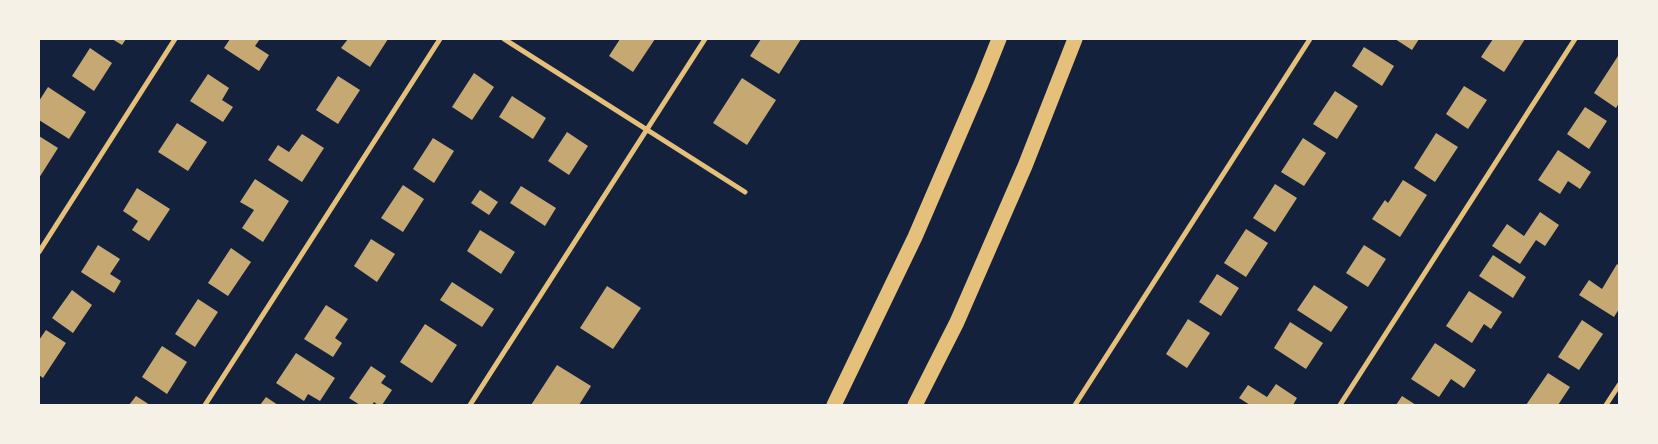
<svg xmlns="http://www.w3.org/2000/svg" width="1658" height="444" font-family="'Nunito Sans',sans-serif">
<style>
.building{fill:#c6a872}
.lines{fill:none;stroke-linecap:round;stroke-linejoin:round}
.minor{stroke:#e5c07b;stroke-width:5}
.motorway{stroke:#e5c07b;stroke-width:15}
</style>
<rect width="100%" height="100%" fill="#14213d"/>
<path class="building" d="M 112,39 L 126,39 L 122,45 Z
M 230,39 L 260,39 L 255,46 L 269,55 L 259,71 L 224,48 Z
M 348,39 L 388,39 L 370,67 L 341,48 Z
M 620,39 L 655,39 L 633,72 L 609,56 Z
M 761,39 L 801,39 L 779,74 L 750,56 Z
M 1395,39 L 1419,39 L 1412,50 Z
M 1493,39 L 1525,39 L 1504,72 L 1481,57 Z
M 1364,47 L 1394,66 L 1382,86 L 1352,66 Z
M 90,48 L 112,63 L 94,91 L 72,76 Z
M 1618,56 L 1619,57 L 1619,103 L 1616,108 L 1594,93 Z
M 474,73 L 494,87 L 472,120 L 452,107 Z
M 208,74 L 229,88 L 222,100 L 233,107 L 223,122 L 190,101 Z
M 338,76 L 360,90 L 338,124 L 316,110 Z
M 742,78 L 776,100 L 747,145 L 713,123 Z
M 1464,86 L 1487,100 L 1468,129 L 1446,114 Z
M 48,87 L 86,112 L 69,139 L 39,120 L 39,101 Z
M 1335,91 L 1358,106 L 1337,139 L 1313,124 Z
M 512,96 L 546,118 L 533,139 L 499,117 Z
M 1585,107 L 1607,121 L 1589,149 L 1567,134 Z
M 177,123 L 207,142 L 188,171 L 158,152 Z
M 567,132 L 588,146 L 569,175 L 548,161 Z
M 1436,133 L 1458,147 L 1435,182 L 1414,168 Z
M 302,134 L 324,148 L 302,182 L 268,160 L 278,145 L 289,152 Z
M 39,136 L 58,148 L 39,178 Z
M 433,138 L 454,151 L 434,183 L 413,169 Z
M 1303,138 L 1326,153 L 1304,186 L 1281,172 Z
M 1558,150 L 1591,172 L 1580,189 L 1568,181 L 1560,194 L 1538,180 Z
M 255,179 L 289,201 L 263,242 L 242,228 L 254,210 L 240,202 Z
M 1403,180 L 1427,195 L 1400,237 L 1372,219 L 1385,200 L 1388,203 Z
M 1275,184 L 1297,198 L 1275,232 L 1253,218 Z
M 403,185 L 424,199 L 403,232 L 381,218 Z
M 521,186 L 556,208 L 545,226 L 510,203 Z
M 137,188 L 170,209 L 149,241 L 132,230 L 138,221 L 123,211 Z
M 480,190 L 498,202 L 489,215 L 471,203 Z
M 1540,212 L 1559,225 L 1545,246 L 1536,240 L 1520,264 L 1492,246 L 1507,224 L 1524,236 Z
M 1246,229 L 1268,243 L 1246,277 L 1224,263 Z
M 480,230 L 515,252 L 501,274 L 467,251 Z
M 371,239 L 395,254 L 377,282 L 354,266 Z
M 98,245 L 120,259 L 110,274 L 121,281 L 114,293 L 81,272 Z
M 1364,245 L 1386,259 L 1368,287 L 1346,273 Z
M 231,248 L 251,262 L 228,296 L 208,283 Z
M 1493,255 L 1526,277 L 1513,298 L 1479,276 Z
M 1617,264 L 1619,266 L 1619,309 L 1614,317 L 1579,295 L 1589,280 L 1602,289 Z
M 1217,274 L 1239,288 L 1221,316 L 1199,302 Z
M 452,282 L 494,309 L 482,327 L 440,300 Z
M 1314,285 L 1348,307 L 1331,332 L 1297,310 Z
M 607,286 L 641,308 L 613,349 L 580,328 Z
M 72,290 L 92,305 L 73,333 L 52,318 Z
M 1469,291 L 1502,312 L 1491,329 L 1484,324 L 1472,343 L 1446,326 Z
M 198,299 L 218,312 L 195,347 L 175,334 Z
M 326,305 L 348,319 L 335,338 L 342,343 L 333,357 L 304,339 Z
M 1188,319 L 1210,333 L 1187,368 L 1166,354 Z
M 1582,320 L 1603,334 L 1579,370 L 1558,357 Z
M 1290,322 L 1323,343 L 1306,369 L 1274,348 Z
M 425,324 L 457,345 L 432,383 L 400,362 Z
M 46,330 L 66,343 L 43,378 L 39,375 L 39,340 Z
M 1435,343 L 1476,370 L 1464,388 L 1451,379 L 1439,397 L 1411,379 Z
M 162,346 L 187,362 L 167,394 L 142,377 Z
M 296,353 L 335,378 L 320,401 L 308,394 L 304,401 L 276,383 Z
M 557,365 L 591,386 L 579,405 L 531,405 Z
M 371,366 L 386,376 L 381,383 L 392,390 L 382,405 L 378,405 L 374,402 L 372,405 L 360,405 L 349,398 Z
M 1548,373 L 1570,387 L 1558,405 L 1526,405 Z
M 1276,384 L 1297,398 L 1293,405 L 1250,405 L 1239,398 L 1248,385 L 1267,397 Z
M 136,396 L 150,405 L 129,405 Z
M 1402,396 L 1416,405 L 1396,405 Z
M 266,397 L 278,405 L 260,405 Z"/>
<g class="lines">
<path class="minor" d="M 504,39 L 745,192
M 39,252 L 175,39
M 205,405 L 440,39
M 470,405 L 705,39
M 1075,405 L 1310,39
M 1340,405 L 1575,39
M 1606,405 L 1619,385"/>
<path class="motorway" d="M 834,405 L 915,237 L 981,84 L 999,39
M 915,405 L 957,322 L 1025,166 L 1075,39"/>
</g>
<rect width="1658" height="444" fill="none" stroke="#f6f1e7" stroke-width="80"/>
</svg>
